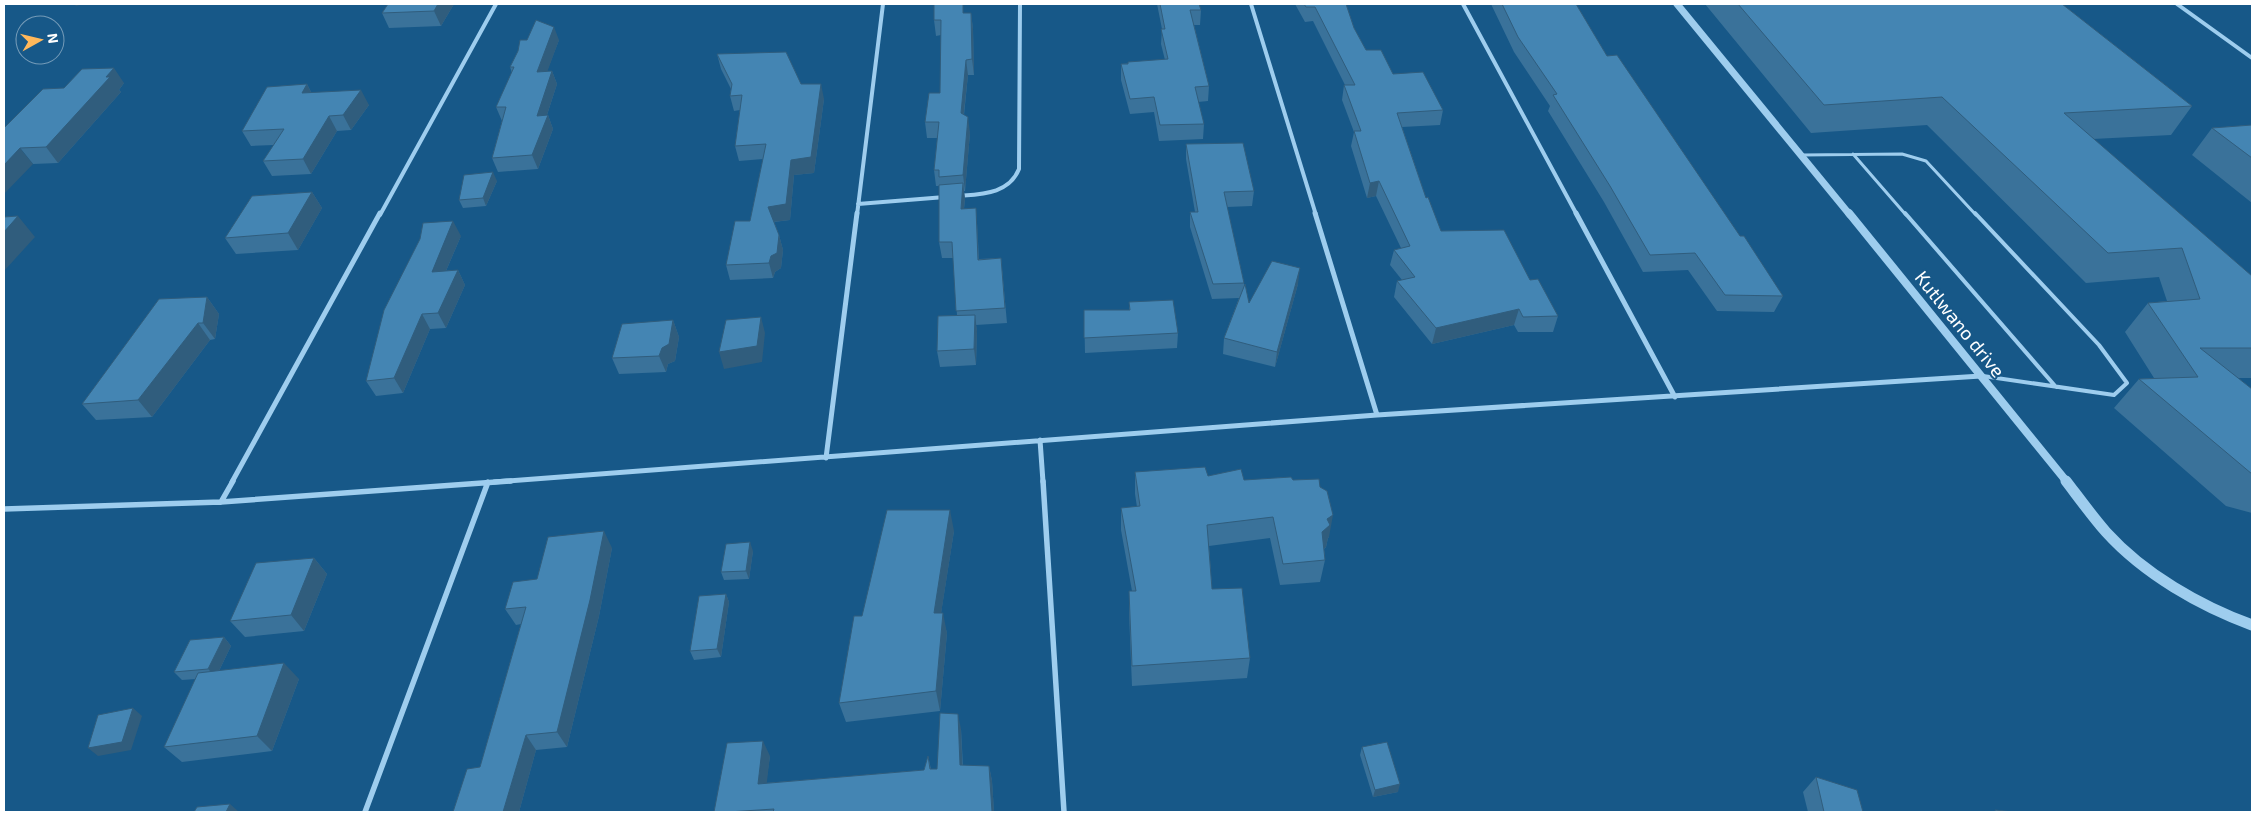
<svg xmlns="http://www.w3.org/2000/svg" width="2256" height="816" font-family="'Exo 2',sans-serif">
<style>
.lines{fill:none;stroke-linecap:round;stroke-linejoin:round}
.service-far1{stroke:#9ecdee;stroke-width:3}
.service{stroke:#9ecdee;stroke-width:4}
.minor-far2{stroke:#9ecdee;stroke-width:4}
.minor-far1{stroke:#9ecdee;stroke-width:5}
.minor{stroke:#9ecdee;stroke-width:5.5}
.tertiary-far2{stroke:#9ecdee;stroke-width:7}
.tertiary-far1{stroke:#9ecdee;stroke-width:8}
.tertiary{stroke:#9ecdee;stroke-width:11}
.wall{fill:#3a729a}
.shaded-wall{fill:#305d7d}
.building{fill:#4485b3;stroke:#305d7d}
.labels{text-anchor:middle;stroke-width:4;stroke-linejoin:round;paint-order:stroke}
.street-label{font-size:19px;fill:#fff;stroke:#175888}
</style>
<rect width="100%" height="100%" fill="#175888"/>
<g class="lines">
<path class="service-far1" d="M 1853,154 L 1906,215
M 1802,155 L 1902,154 L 1926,161 L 1976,215"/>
<path class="service" d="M 1905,213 L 2056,387
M 1975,213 L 2099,345 L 2127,383 L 2114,395 L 1983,376"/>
<path class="minor-far2" d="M 1251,4 L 1316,215
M 1463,4 L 1577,215
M 2177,4 L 2252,58
M 958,196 C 982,194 1009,194 1019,169 L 1020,4
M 858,204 L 945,197
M 380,215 L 496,4
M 857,215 L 883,4"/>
<path class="minor-far1" d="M 1315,213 L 1377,415
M 1576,213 L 1675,397
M 1040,440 L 1043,482
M 826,458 L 857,213
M 232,482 L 380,213
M 494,482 L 1377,415 L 1981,376"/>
<path class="minor" d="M 1043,481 L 1064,812
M 221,502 L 233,481
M 4,509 L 221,502 L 511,481
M 365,812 L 488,482"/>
<path class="tertiary-far2" d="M 1677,4 L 1850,215"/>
<path class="tertiary-far1" d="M 1849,213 L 2067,482"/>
<path class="tertiary" d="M 2066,481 C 2079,498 2092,516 2106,532 C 2144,574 2200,606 2252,625"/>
</g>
<path class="wall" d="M 388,4 L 454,4 L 441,26 L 389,28 L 382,13 Z
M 1157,4 L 1199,4 L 1201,10 L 1200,25 L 1194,25 L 1209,86 L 1208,101 L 1198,102 L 1204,124 L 1203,139 L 1159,141 L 1154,112 L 1130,114 L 1121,80 L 1121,64 L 1165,60 L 1161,44 L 1162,29 Z
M 1295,4 L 1346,4 L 1354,28 L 1366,50 L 1393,74 L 1443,110 L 1440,125 L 1402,127 L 1426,198 L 1441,231 L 1530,280 L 1558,316 L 1553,332 L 1518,332 L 1514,325 L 1432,344 L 1394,297 L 1397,281 L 1402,280 L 1390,265 L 1394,250 L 1401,248 L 1376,196 L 1367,198 L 1351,146 L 1354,132 L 1342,100 L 1344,85 L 1345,85 L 1313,21 L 1305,22 Z
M 1491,4 L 1576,4 L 1607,56 L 1740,236 L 1783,296 L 1774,312 L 1717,311 L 1688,270 L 1643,272 L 1604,202 L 1548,111 L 1550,106 L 1514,52 Z
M 1705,4 L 2062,4 L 2192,106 L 2171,135 L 2093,139 L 2252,276 L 2252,376 L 2251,378 L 2238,378 L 2252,389 L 2252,513 L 2226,506 L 2114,408 L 2139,379 L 2154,378 L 2125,332 L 2148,303 L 2167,301 L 2159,277 L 2086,283 L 1927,125 L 1811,133 Z
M 965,13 L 971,13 L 973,29 L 974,75 L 968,75 L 964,115 L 970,133 L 965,191 L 964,191 L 965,199 L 964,209 L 977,223 L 979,259 L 1001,258 L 1007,323 L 976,325 L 977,331 L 976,365 L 940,367 L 937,351 L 957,315 L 953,258 L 942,258 L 939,242 L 939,186 L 936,186 L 934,170 L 938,138 L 927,138 L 925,122 L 940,93 L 941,35 L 936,36 L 934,20 Z
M 559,40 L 547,71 L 552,71 L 557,84 L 547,115 L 548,115 L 553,129 L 538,169 L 498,172 L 492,158 L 502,121 L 496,107 L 512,73 L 510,67 Z
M 717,54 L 801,84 L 824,99 L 814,173 L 794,175 L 790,220 L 774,222 L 779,235 L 783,250 L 781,268 L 775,272 L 773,278 L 730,280 L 726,265 L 750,221 L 763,159 L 739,161 L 735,146 L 740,110 L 734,111 L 730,96 L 731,89 L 721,69 Z
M 124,83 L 119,90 L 121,92 L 58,163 L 33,164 L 4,128 L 64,88 Z
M 307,84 L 311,92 L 369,105 L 351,130 L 337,131 L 311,174 L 272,176 L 263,161 L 274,145 L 251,146 L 242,131 Z
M 2252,125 L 2252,203 L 2192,155 L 2212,128 Z
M 1186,144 L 1254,191 L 1252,206 L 1227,207 L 1244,283 L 1244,286 L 1249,303 L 1298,284 L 1275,367 L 1223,354 L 1224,338 L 1239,298 L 1212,299 L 1190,227 L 1190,212 L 1195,212 L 1186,159 Z
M 497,181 L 486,206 L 463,208 L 459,200 Z
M 312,192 L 322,208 L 298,250 L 236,254 L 225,238 Z
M 461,236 L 446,271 L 458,270 L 465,285 L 446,328 L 430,329 L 403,393 L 376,396 L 366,381 Z
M 207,297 L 219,314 L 215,339 L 210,340 L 152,417 L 96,420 L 82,404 Z
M 1129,302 L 1178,333 L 1177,348 L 1085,353 L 1084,310 L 1129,310 Z
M 673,320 L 679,337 L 675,361 L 668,364 L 666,372 L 619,374 L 612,358 Z
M 1135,472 L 1208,476 L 1244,480 L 1329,537 L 1328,538 L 1326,547 L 1324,549 L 1325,560 L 1320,582 L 1280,585 L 1270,538 L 1209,546 L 1212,589 L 1250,658 L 1247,678 L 1132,686 L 1129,613 L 1129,591 L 1132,591 L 1121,530 L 1121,508 L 1137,507 L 1135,494 Z
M 954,531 L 941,613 L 947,633 L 940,711 L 846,722 L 839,703 L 862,616 Z
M 612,548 L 599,616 L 567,747 L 536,750 L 519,812 L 453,812 L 480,767 L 521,624 L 516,625 L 505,609 L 537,579 Z
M 753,551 L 749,579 L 724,580 L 721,572 Z
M 314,558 L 327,574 L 304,631 L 245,637 L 230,621 Z
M 726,594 L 729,602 L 721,657 L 694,660 L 690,651 Z
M 224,637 L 231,646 L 219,671 L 299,679 L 272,751 L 182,762 L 164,747 L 196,679 L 182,680 L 174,672 Z
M 961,729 L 963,766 L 989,766 L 992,781 L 994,812 L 714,812 L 770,756 L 766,783 L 924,770 L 928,756 L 931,769 L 937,769 Z
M 1362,747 L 1398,792 L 1373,797 L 1360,755 Z
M 1816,777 L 1863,812 L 1808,812 L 1803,792 Z"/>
<path class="shaded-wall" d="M 74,4 L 84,4 L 76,6 Z
M 438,4 L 454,4 L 441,26 L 434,11 Z
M 971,13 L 973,29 L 974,75 L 972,59 Z
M 554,27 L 559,40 L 542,86 L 537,72 Z
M 966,60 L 968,75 L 962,129 L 961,113 Z
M 114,68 L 124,83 L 119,90 L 121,92 L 58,163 L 46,147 Z
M 552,71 L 557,84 L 544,124 L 548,115 L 553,129 L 538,169 L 532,155 L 537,116 Z
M 307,84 L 314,98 L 302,93 Z
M 821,84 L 824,99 L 814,173 L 794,175 L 790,220 L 772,222 L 768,207 L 791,160 Z
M 361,90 L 369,105 L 351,130 L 343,115 Z
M 329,116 L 337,131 L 311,174 L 303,159 Z
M 968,117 L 970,133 L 965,191 L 963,175 Z
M 20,148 L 33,164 L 4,194 L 4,165 Z
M 493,172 L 497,181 L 486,206 L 483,198 Z
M 1379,181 L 1376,196 L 1367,198 L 1370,183 Z
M 963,183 L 965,199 L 962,224 L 961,209 Z
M 312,192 L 322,208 L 298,250 L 288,233 Z
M 976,208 L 977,223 L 979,275 L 978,260 Z
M 18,216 L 35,237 L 4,271 L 4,232 Z
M 453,221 L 461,236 L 439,287 L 432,272 Z
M 779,235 L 783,250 L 781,268 L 775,272 L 773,278 L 769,263 L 771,256 Z
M 1300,268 L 1298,284 L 1275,367 L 1277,352 Z
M 458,270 L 465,285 L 446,328 L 438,313 Z
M 207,297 L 219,314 L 215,339 L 203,323 Z
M 1519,309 L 1514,325 L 1432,344 L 1436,328 Z
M 422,314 L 430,329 L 403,393 L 394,378 Z
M 975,315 L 977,331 L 976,365 L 974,349 Z
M 761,317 L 765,333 L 762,362 L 724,369 L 719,352 Z
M 673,320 L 679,337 L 675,361 L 668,364 L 666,372 L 659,356 L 662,348 Z
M 198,323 L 210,340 L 152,417 L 138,400 Z
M 950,510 L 954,531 L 938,633 L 934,613 Z
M 1333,515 L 1329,537 L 1328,538 L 1326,547 L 1318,553 L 1322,532 L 1327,519 Z
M 604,531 L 612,548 L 599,616 L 567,747 L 557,732 Z
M 750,542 L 753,551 L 749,579 L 746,571 Z
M 314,558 L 327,574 L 304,631 L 291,615 Z
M 726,594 L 729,602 L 721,657 L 717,649 Z
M 943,613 L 947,633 L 940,711 L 936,691 Z
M 224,637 L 231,646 L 216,677 L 208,669 Z
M 284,663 L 299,679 L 272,751 L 257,736 Z
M 133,708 L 142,716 L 131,750 L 98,756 L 88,748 Z
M 958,714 L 961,729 L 963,780 L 960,765 Z
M 526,735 L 536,750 L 519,812 L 503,812 Z
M 763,741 L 770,756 L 765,798 L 758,784 Z
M 989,766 L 992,781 L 994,812 L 992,812 Z
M 1400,784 L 1398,792 L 1373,797 L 1375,790 Z
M 230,804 L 239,812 L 226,812 Z"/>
<path class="building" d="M 388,4 L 438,4 L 434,11 L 382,13 Z
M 934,4 L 963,4 L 963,13 L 971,13 L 972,59 L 966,60 L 961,113 L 968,117 L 963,175 L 939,177 L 939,170 L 934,170 L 939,122 L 925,122 L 929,93 L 940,93 L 941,20 L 934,20 Z
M 1160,4 L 1199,4 L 1201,10 L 1190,10 L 1209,86 L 1195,87 L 1204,124 L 1160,125 L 1154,97 L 1130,99 L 1121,64 L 1128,64 L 1128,62 L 1168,59 L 1161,29 L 1165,29 Z
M 1304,4 L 1346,4 L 1354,28 L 1366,50 L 1381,50 L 1393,74 L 1423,72 L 1443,110 L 1397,113 L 1426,198 L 1428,197 L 1441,231 L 1504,230 L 1530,280 L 1538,279 L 1558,316 L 1523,317 L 1519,309 L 1436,328 L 1397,281 L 1415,277 L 1394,250 L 1410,246 L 1379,181 L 1370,183 L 1354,131 L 1361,131 L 1344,85 L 1355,85 L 1315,7 L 1306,7 Z
M 1502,4 L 1576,4 L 1607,56 L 1617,55 L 1740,236 L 1744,236 L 1783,296 L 1725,295 L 1695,253 L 1650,255 L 1610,186 L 1553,95 L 1557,94 L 1518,37 Z
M 1738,4 L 2062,4 L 2192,106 L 2064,113 L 2252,276 L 2252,348 L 2200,348 L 2252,389 L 2252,474 L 2139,379 L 2198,377 L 2148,303 L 2200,299 L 2182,248 L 2108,253 L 1942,97 L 1824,105 Z
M 536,20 L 554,27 L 537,72 L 552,71 L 537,116 L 548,115 L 532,155 L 492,158 L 506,107 L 496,107 L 514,67 L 510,67 L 518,51 L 520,40 L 527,40 Z
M 786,52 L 801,84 L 821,84 L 811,157 L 791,160 L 786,204 L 768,207 L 779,235 L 777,253 L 771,256 L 769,263 L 726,265 L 735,221 L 750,221 L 766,144 L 735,146 L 742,95 L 730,96 L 732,84 L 717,54 Z
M 114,68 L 106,77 L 110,77 L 46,147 L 20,148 L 4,165 L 4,128 L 43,89 L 64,88 L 82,69 Z
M 307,84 L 302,93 L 361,90 L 343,115 L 329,116 L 303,159 L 263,161 L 284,129 L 242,131 L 267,87 Z
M 2252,125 L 2252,158 L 2212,128 Z
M 1243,143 L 1254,191 L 1224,192 L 1244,283 L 1213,284 L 1190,212 L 1198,212 L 1186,144 Z
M 493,172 L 483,198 L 459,200 L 464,175 Z
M 963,183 L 961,209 L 976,208 L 978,260 L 1001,258 L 1005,308 L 956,311 L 952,242 L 939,242 L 939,185 Z
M 312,192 L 288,233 L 225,238 L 252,196 Z
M 18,216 L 4,232 L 4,217 Z
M 453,221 L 432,272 L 458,270 L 438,313 L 422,314 L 394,378 L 366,381 L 384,310 L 420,239 L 423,223 Z
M 1272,261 L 1300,268 L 1277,352 L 1224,338 L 1245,284 L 1249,303 Z
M 207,297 L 203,323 L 198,323 L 138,400 L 82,404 L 159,299 Z
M 1173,300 L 1178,333 L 1084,338 L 1084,310 L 1130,310 L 1129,302 Z
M 975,315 L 974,349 L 937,351 L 938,316 Z
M 761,317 L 757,346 L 719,352 L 726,320 Z
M 673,320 L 669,344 L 662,348 L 659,356 L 612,358 L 622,324 Z
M 1205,467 L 1208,476 L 1241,469 L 1244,480 L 1291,477 L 1293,480 L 1319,479 L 1320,487 L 1327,491 L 1333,515 L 1327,519 L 1330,525 L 1322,532 L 1325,560 L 1283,564 L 1273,517 L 1207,525 L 1212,589 L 1242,588 L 1250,658 L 1132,666 L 1129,591 L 1136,591 L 1121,508 L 1140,506 L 1135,472 Z
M 887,510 L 950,510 L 934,613 L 943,613 L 936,691 L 839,703 L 854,616 L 862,616 Z
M 604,531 L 590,600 L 557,732 L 526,735 L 503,812 L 453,812 L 467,769 L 480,767 L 526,607 L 505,609 L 513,582 L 537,579 L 548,537 Z
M 750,542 L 746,571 L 721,572 L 726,544 Z
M 314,558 L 291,615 L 230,621 L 256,563 Z
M 726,594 L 717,649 L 690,651 L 699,596 Z
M 224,637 L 208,669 L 174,672 L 190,640 Z
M 284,663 L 257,736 L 164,747 L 198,673 Z
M 133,708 L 122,742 L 88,748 L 98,715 Z
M 940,713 L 958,714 L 960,765 L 989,766 L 992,812 L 773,812 L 774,809 L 728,812 L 714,812 L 727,743 L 763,741 L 758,784 L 924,770 L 928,756 L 930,769 L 937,769 Z
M 1387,742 L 1400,784 L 1375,790 L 1362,747 Z
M 1816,777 L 1857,790 L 1863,812 L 1824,812 Z
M 230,804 L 226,812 L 194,812 L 197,807 Z
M 1995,810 L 2013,812 L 1996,812 Z"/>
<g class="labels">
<g class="street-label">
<text transform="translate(1960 324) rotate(51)" y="7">Kutlwano drive</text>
</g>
</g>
<rect width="2256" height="816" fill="none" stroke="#ffffff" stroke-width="10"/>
<g transform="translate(40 40) rotate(82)"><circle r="24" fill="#175888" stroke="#749bb8"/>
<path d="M0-4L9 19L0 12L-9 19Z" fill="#ffb85b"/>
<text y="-8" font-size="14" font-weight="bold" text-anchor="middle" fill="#ffffff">N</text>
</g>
</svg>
